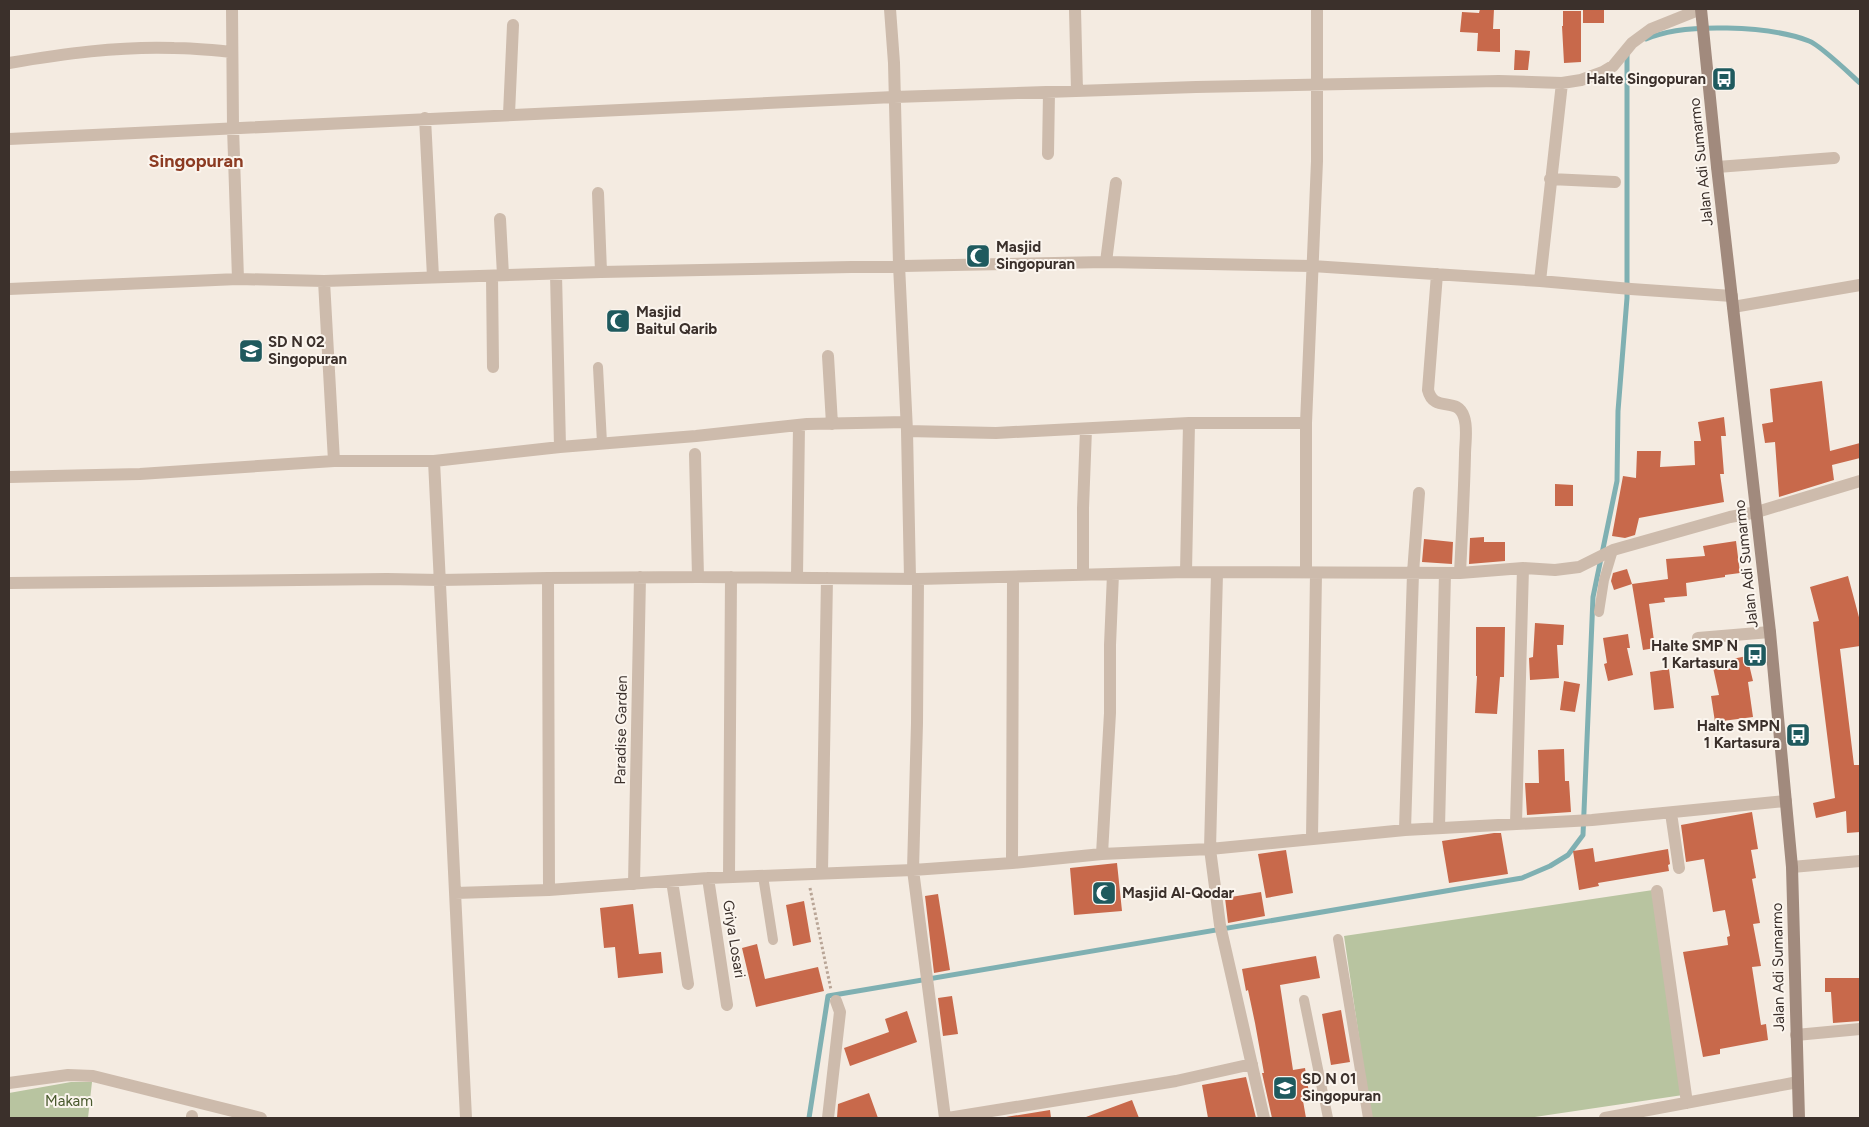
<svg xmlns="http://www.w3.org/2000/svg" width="1869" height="1127" font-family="Figtree,sans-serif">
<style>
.green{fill:#b8c4a0}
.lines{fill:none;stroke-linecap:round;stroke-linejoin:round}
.stream{stroke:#7fb0b2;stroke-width:5}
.building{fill:#c8694b}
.path{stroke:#b9a596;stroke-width:3;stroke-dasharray:2.5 2.5;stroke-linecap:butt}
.service{stroke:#cdbbac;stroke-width:10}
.minor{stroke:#cdbbac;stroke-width:12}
.secondary{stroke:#a18a7d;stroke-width:12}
.labels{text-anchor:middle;stroke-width:4;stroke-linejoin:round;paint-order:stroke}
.poi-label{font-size:15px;font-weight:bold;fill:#3b302b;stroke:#fbf5ee;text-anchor:start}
.street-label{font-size:15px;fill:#3b302b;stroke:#fbf5ee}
.park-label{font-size:15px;fill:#4a5a2e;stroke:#fbf5ee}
.quarter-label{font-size:18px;font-weight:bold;fill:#8c3b22;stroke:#fbf5ee}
</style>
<rect width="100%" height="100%" fill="#f4ebe1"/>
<path class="green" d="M 1653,890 L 1683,1095 L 1528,1118 L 1371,1118 L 1344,936 Z
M 71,1082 L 92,1082 L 88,1118 L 10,1118 L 9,1093 Z"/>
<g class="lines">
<path class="stream" d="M 1646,39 C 1683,22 1771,26 1809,41 C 1820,45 1849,73 1860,83
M 809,1118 L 828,996 L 1522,878 L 1550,866 L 1568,855 L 1583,835 L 1593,597 L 1617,481 L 1618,411 L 1627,298 L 1627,51"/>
</g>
<path class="building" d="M 1480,9 L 1494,9 L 1493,29 L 1500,29 L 1500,52 L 1477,51 L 1478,33 L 1460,32 L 1462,12 L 1479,13 Z
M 1583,10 L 1604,10 L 1604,23 L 1583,23 Z
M 1563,11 L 1581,11 L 1581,62 L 1564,63 L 1562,26 L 1563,26 Z
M 1515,50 L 1530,51 L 1528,70 L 1514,70 Z
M 1822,381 L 1830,451 L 1860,443 L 1860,458 L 1832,465 L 1834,480 L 1779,497 L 1775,442 L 1765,443 L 1762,424 L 1773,422 L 1770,389 Z
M 1724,417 L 1726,436 L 1721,436 L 1724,474 L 1720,474 L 1724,502 L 1639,518 L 1635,535 L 1625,538 L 1612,536 L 1623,476 L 1636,478 L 1637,451 L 1661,451 L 1660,467 L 1695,465 L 1694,441 L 1701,441 L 1698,422 Z
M 1555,484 L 1573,485 L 1573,506 L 1555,506 Z
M 1484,537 L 1484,542 L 1505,542 L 1505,561 L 1469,564 L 1470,538 Z
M 1424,539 L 1453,542 L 1452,564 L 1422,562 Z
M 1736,541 L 1740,573 L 1725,575 L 1725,577 L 1686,583 L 1687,596 L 1664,598 L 1665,602 L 1649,604 L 1655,648 L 1643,650 L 1632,584 L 1668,579 L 1666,559 L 1705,556 L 1703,546 Z
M 1627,569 L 1632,584 L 1614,590 L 1611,581 L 1613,573 Z
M 1848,576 L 1860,621 L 1860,646 L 1840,649 L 1854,765 L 1860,765 L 1860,832 L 1847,833 L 1846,811 L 1816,818 L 1813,803 L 1835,798 L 1813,622 L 1819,621 L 1810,587 Z
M 1535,623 L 1564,625 L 1563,645 L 1557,645 L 1559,678 L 1530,680 L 1529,658 L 1533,657 Z
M 1476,627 L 1505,627 L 1504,677 L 1500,677 L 1497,714 L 1475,713 L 1477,676 L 1476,676 Z
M 1628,634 L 1630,648 L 1627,648 L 1633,675 L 1608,681 L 1604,664 L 1607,663 L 1603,638 Z
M 1747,656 L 1753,681 L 1748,682 L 1753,717 L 1715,722 L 1711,696 L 1719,695 L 1712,663 Z
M 1669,669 L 1674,708 L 1654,710 L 1650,672 Z
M 1564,681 L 1580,684 L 1575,712 L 1560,710 Z
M 1564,749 L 1565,781 L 1569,781 L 1571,812 L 1527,815 L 1525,783 L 1539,783 L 1538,750 Z
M 1752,812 L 1758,849 L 1751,850 L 1756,878 L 1752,879 L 1760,923 L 1753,924 L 1761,966 L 1752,967 L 1761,1025 L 1766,1024 L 1768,1040 L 1720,1049 L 1720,1054 L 1703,1057 L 1683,952 L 1728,945 L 1727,937 L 1730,936 L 1725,910 L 1713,912 L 1704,859 L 1686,862 L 1681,825 Z
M 1494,833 L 1501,833 L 1508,874 L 1449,883 L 1442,841 Z
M 1593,848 L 1595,862 L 1668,849 L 1670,864 L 1668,865 L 1669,871 L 1598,883 L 1599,886 L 1579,890 L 1573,851 Z
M 1286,850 L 1293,893 L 1266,898 L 1258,854 Z
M 1117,863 L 1122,911 L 1074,915 L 1070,868 Z
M 1261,892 L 1265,916 L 1228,923 L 1225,898 Z
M 938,894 L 950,970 L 934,973 L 925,896 Z
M 804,901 L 811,942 L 793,946 L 786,905 Z
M 633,904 L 639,954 L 661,952 L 663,973 L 618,978 L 615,947 L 604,948 L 600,908 Z
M 757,944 L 765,979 L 818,967 L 824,991 L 756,1007 L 742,948 Z
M 1316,956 L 1320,978 L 1280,985 L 1293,1070 L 1305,1068 L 1309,1093 L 1302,1095 L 1306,1118 L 1272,1118 L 1262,1073 L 1264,1073 L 1255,1023 L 1248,990 L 1246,991 L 1242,969 Z
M 1825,978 L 1860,978 L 1860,1021 L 1833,1023 L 1831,992 L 1825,992 Z
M 952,996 L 958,1034 L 943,1036 L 938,998 Z
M 1341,1010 L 1350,1062 L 1331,1065 L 1322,1014 Z
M 907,1011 L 917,1042 L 850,1066 L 844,1048 L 889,1032 L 885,1019 Z
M 1246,1077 L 1256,1118 L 1208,1118 L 1202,1085 Z
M 869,1093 L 878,1118 L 837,1118 L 838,1104 Z
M 1132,1100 L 1139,1118 L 1087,1118 L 1086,1117 Z
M 1050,1110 L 1051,1118 L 1006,1118 L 1006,1117 Z"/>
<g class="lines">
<path class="path" d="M 810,888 L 831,990"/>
<path class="service" d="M 598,367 L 602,443
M 1599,612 L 1604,580 L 1613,550
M 763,876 L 773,940
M 1338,939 L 1368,1118
M 1304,1000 L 1328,1118"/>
<path class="minor" d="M 232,9 L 233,127 L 238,279
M 890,9 L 894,63 L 899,265 L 907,431 L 910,578
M 1075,9 L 1077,91
M 9,63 C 62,54 119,46 174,48 C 193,48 212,50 232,52
M 509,114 L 513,25
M 425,118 L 433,277
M 9,139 L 894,97 L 1196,87 L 1499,81 L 1562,83 L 1581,80 L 1603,72 L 1613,66 L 1632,43 L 1651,29 L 1701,9
M 1048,154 L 1049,92
M 1717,167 L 1834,158
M 1550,179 L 1615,182
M 598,193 L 601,272
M 500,219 L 503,275
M 1106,262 L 1116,183
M 556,274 L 560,447
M 1437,274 L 1428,390 C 1434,414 1457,395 1464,417 C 1468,428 1465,443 1465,455 C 1464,494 1462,534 1460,573
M 492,276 L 493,367
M 324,281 L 334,461 L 434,461 L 560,447 L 696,436 L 807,424 L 906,422
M 1540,281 L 1562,83
M 9,289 L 238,279 L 324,281 L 601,272 L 1106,262 L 1312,266 L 1540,281 L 1631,289 L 1732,296
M 1733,307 L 1860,285
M 828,356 L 832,424
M 907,431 L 996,433 L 1189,423 L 1306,423
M 695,454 L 698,577
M 434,461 L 466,1118
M 9,477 L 140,474 L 334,461
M 1186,572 L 1189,423
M 1306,572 L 1306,423 L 1317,161 L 1317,9
M 1217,573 L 1210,849 L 1220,925 L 1264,1118
M 1083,575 L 1083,508 L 1086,429
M 797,577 L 799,425
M 548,578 L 549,890
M 918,579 L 917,723 L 913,870 L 945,1118
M 9,583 L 387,579 L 440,580 L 548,578 L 698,577 L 918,579 L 1186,572 L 1460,573 L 1523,568 L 1555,570 L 1579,567 L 1613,550 L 1730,517 L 1757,512 L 1860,481
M 1698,638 L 1770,632
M 1671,813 L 1679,868
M 1516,823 L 1523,568
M 1439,828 L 1445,573
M 1405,830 L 1413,573 L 1419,493
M 1312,838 L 1316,573
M 1102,854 L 1110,713 L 1110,645 L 1113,574
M 1012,863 L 1013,577
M 1792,867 L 1860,861
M 822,872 L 827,578
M 729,877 L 731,577
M 708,878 L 727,1005
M 672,881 L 688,984
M 634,884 L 640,577
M 1657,891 L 1687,1103
M 455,893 L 549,890 L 708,878 L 913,870 L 1012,863 L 1102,854 L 1210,849 L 1405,830 L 1592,820 L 1786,801
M 1796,1035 L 1860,1029
M 9,1083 L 68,1075 L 93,1076 L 261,1118
M 192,1116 L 192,1118
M 828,1118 L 840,1012 L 836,1001
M 948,1118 L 1176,1081 L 1252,1064
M 1605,1118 L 1798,1082"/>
<path class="secondary" d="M 1701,9 L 1717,167 L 1770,632 L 1792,867 L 1799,1118"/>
</g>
<defs>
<symbol id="bus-square" viewBox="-11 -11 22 22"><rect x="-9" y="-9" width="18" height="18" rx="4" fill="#1f5a5e" stroke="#fbf5ee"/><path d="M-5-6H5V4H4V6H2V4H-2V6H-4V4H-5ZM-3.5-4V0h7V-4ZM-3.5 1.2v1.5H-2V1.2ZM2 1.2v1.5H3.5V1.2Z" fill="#fff"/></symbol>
<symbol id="mosque-square" viewBox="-11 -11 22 22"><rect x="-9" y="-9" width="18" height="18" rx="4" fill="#1f5a5e" stroke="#fbf5ee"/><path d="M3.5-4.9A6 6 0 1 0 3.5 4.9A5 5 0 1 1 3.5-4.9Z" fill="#fff"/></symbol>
<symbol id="school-square" viewBox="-11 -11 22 22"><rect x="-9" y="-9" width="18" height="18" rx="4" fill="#1f5a5e" stroke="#fbf5ee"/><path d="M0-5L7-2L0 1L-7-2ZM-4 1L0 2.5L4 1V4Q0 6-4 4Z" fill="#fff"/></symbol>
</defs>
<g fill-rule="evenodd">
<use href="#bus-square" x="1710" y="65" width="28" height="28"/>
<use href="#mosque-square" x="964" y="242" width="28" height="28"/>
<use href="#mosque-square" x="604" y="307" width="28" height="28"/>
<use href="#school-square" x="237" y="337" width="28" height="28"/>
<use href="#bus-square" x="1741" y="641" width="28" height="28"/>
<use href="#bus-square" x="1784" y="721" width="28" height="28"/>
<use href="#mosque-square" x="1090" y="879" width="28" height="28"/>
<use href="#school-square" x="1271" y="1074" width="28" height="28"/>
</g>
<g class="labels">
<g class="poi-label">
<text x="1706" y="84" text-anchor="end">Halte Singopuran</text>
<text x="996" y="252">Masjid<tspan x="996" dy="17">Singopuran</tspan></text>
<text x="636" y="317">Masjid<tspan x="636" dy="17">Baitul Qarib</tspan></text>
<text x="268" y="347">SD N 02<tspan x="268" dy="17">Singopuran</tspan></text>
<text x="1738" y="651" text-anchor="end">Halte SMP N<tspan x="1738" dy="17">1 Kartasura</tspan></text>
<text x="1780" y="731" text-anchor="end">Halte SMPN<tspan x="1780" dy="17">1 Kartasura</tspan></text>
<text x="1122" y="898">Masjid Al-Qodar</text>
<text x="1302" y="1084">SD N 01<tspan x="1302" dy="17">Singopuran</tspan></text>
</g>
<g class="street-label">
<text transform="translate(1701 162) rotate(-96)" y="5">Jalan Adi Sumarmo</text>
<text transform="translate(1746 564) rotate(-96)" y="5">Jalan Adi Sumarmo</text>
<text transform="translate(621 730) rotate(-89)" y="5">Paradise Garden</text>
<text transform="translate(734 939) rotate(81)" y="5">Griya Losari</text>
<text transform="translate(1778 967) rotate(-91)" y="5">Jalan Adi Sumarmo</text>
</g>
<g class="park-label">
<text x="69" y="1106">Makam</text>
</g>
<g class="quarter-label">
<text x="196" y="167">Singopuran</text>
</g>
</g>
<rect width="1869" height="1127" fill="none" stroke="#3b302b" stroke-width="20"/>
</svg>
